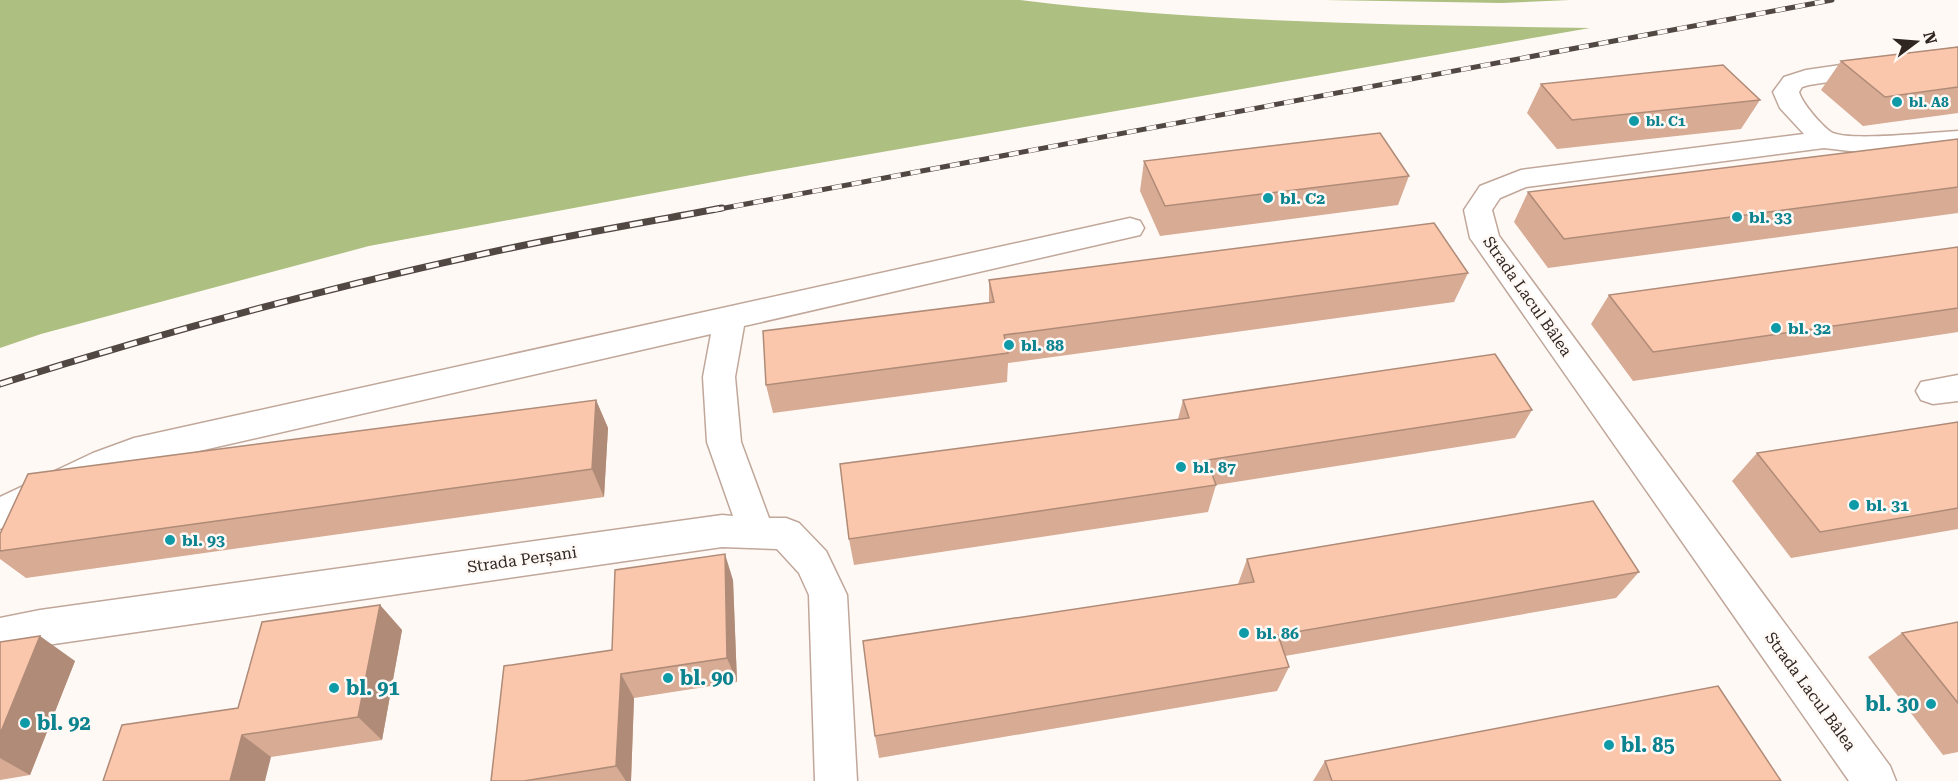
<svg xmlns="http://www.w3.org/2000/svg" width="1958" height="781" font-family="'Roboto Serif',serif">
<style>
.forest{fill:#adc081}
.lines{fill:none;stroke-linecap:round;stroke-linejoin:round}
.minor-casing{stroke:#c0a79a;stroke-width:3}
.minor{fill:#fff;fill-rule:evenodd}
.rail-far1-casing{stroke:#514843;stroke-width:5}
.rail-casing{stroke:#514843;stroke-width:7}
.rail-far1{stroke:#fff9f6;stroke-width:4;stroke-dasharray:10;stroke-linecap:butt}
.rail{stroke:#fff9f6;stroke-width:4.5;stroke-dasharray:13;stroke-linecap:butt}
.wall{fill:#d7ab94}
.shaded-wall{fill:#af8b78}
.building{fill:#fac7ac;stroke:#af8b78;stroke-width:1.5}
.culture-dot{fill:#0f9aa8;stroke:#fff9f6;stroke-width:2}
.labels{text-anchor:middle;stroke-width:5;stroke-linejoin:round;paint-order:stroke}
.far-culture-label{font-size:14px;font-weight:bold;fill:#0d838f;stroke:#fff9f6;text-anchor:start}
.culture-label{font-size:16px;font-weight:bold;fill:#0d838f;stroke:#fff9f6;text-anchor:start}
.street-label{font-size:16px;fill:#302621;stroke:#fff9f6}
.near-culture-label{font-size:20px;font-weight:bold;fill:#0d838f;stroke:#fff9f6;text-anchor:start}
</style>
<rect width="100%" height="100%" fill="#fff9f6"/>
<path class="forest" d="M 0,0 L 1020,0 C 1209,23 1400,25 1590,28 L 751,175 L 369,246 L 41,334 L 0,348 Z
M 1324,0 L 1570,0 L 1502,3 Z"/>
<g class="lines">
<defs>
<path id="minor" d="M 1958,48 L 1958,62 L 1809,85 L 1802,87 L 1799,92 C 1802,103 1821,125 1831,132 C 1847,142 1935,132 1958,131 L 1958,147 L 1867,153 L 1824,148 L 1526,187 L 1500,198 L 1492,210 L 1499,236 L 1890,766 L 1896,781 L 1849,781 L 1475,245 L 1470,238 L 1464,210 L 1480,186 L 1521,170 L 1804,134 L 1780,108 L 1773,92 L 1784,77 L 1806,70 Z
M 1130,218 L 1140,221 L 1144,228 L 1140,235 L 744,326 L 735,377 L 741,442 L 769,518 L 786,518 L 799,523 L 826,551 L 847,595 L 857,781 L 815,781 L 809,595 L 799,573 L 777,549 L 722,547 L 40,646 L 0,654 L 0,618 L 40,610 L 722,515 L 733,516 L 707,442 L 703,377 L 711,334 L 138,465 L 0,529 L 0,497 L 93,453 L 134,438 Z
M 1958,375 L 1958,401 L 1933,404 L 1921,400 L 1916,391 L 1921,382 Z"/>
</defs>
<use href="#minor" class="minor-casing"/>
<use href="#minor" class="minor"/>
<defs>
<path id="rail-far1" d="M 714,210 L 1832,0"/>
<path id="rail" d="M 0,384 C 174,329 351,281 530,244 C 594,231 658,220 722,208"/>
</defs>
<use href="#rail-far1" class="rail-far1-casing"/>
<use href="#rail" class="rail-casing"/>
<use href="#rail-far1" class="rail-far1"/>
<use href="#rail" class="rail"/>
</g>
<path class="wall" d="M 1958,47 L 1958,113 L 1863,126 L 1821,90 L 1841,61 Z
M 1541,84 L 1760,100 L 1741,129 L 1557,149 L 1527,113 Z
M 1958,139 L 1958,213 L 1548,268 L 1514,222 L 1528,192 Z
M 1144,161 L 1409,176 L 1398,205 L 1160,236 L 1140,191 Z
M 1958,247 L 1958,332 L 1633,381 L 1591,324 L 1609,295 Z
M 1468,273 L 1454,302 L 1008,363 L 1007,382 L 773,413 L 766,385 L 989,302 L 989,280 Z
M 596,400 L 608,428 L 604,497 L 26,578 L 0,559 L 0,534 Z
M 1183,400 L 1532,410 L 1515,438 L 1216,485 L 1208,512 L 854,565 L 849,539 L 1178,419 Z
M 1958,422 L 1958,529 L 1791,558 L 1732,481 L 1757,453 Z
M 1247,559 L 1639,572 L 1616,598 L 1285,656 L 1289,667 L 1277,691 L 879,758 L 875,736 L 1238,584 Z
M 733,580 L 737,682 L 634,698 L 631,781 L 491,781 L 612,650 Z
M 380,605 L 402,630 L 382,740 L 271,757 L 103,781 L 238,708 Z
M 1958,622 L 1958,752 L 1943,755 L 1868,657 L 1902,633 Z
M 0,642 L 75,661 L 30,775 L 0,780 Z
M 1325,761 L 1781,781 L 1313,781 Z"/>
<path class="shaded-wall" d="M 596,400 L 608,428 L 604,497 L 592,469 Z
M 725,554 L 733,580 L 737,682 L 727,658 Z
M 380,605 L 402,630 L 382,740 L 358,717 Z
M 40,636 L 75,661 L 30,775 L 0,758 L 0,734 Z
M 621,674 L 634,698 L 631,781 L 626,781 L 616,766 Z
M 242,735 L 271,757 L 265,781 L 230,781 Z"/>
<path class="building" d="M 1958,47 L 1958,87 L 1885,97 L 1841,61 Z
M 1723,65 L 1760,100 L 1572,120 L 1541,84 Z
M 1380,133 L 1409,176 L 1165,206 L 1144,161 Z
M 1958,139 L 1958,187 L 1564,239 L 1528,192 Z
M 1434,223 L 1468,273 L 1004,335 L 1008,353 L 766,385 L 763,331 L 994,302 L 989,280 Z
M 1958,247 L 1958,308 L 1653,352 L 1609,295 Z
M 1495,354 L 1532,410 L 1207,460 L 1216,485 L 849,539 L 840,464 L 1189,418 L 1183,400 Z
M 596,400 L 592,469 L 0,551 L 0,534 L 28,474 Z
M 1958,422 L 1958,508 L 1820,532 L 1757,453 Z
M 1593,501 L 1639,572 L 1278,635 L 1289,667 L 875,736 L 863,641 L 1254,582 L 1247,559 Z
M 725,554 L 727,658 L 621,674 L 616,766 L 524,781 L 491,781 L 504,666 L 612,650 L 615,570 Z
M 380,605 L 358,717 L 242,735 L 230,781 L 103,781 L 122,725 L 238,708 L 262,622 Z
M 1958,622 L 1958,703 L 1902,633 Z
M 40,636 L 0,734 L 0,642 Z
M 1718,686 L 1781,781 L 1332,781 L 1325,761 Z"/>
<g class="culture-dot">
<circle cx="1897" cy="102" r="6"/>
<circle cx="1634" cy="121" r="6"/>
<circle cx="1268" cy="198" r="6"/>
<circle cx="1737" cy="217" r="6"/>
<circle cx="1776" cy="328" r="6"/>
<circle cx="1009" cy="345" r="6"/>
<circle cx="1181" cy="467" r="6"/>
<circle cx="1854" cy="505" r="6"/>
<circle cx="170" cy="540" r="6"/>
<circle cx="1244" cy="633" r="6"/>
<circle cx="668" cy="678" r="6"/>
<circle cx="334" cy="688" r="6"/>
<circle cx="1931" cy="704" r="6"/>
<circle cx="25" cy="723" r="6"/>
<circle cx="1609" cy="745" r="6"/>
</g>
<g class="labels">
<g class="far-culture-label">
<text x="1909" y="107">bl. A8</text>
<text x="1646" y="126">bl. C1</text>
</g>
<g class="culture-label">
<text x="1280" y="204">bl. C2</text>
<text x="1749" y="223">bl. 33</text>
<text x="1788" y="334">bl. 32</text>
<text x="1021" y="351">bl. 88</text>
<text x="1193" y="473">bl. 87</text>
<text x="1866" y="511">bl. 31</text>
<text x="182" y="546">bl. 93</text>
<text x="1256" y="639">bl. 86</text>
</g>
<g class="street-label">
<text transform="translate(1528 296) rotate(55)" y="6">Strada Lacul Bâlea</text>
<text transform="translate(522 559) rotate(-8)" y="6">Strada Perșani</text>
<text transform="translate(1811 691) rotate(54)" y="6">Strada Lacul Bâlea</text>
</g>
<g class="near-culture-label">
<text x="680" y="685">bl. 90</text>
<text x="346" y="695">bl. 91</text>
<text x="1919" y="711" text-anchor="end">bl. 30</text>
<text x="37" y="730">bl. 92</text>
<text x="1621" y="752">bl. 85</text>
</g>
</g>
<g transform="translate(1916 42) rotate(74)" stroke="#fff9f6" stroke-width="4.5" paint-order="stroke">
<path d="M0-4.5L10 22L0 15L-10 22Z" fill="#302621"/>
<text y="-9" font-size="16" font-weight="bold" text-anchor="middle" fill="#302621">N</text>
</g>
</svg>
